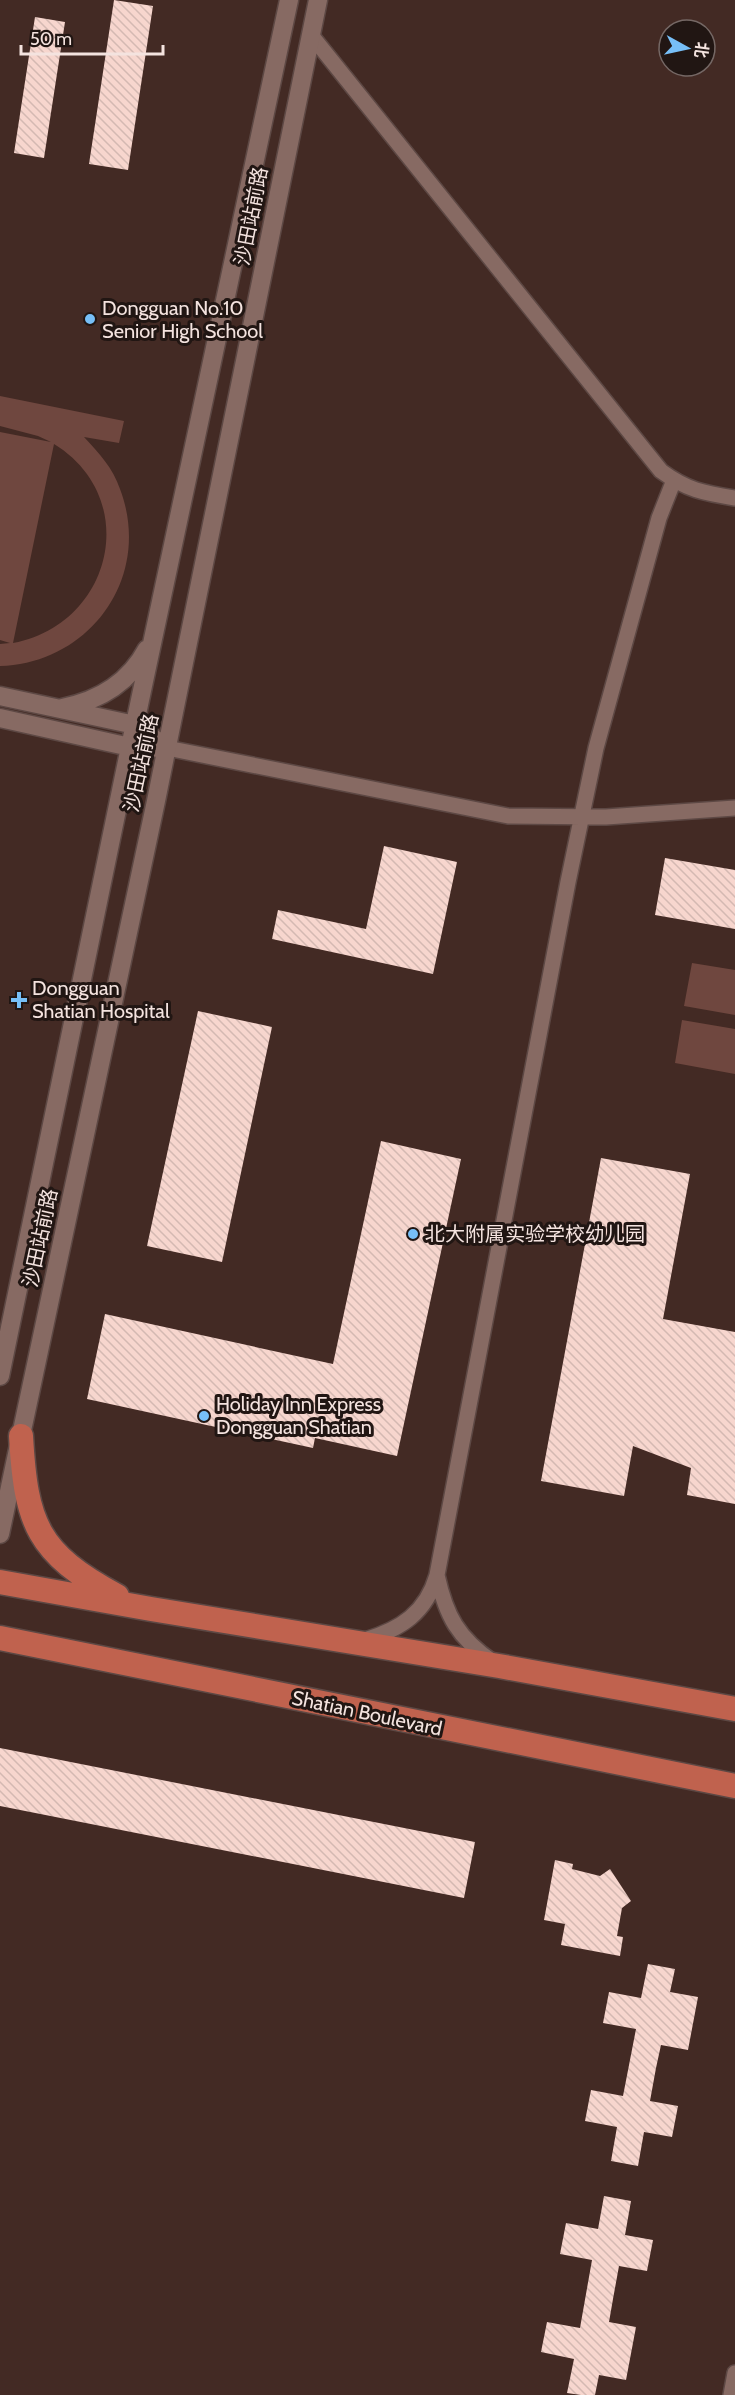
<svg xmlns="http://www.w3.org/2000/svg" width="735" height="2395" font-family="Cabin,'Noto Sans SC',sans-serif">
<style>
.green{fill:#6f473f;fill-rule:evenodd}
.building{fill:url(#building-back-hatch)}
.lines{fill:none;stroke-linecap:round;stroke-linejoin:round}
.minor-casing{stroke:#5d4844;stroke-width:18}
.tertiary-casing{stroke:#5d4844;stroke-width:21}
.primary-casing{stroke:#5d4844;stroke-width:27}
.minor{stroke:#876a63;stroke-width:15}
.tertiary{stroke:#876a63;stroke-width:18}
.primary{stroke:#c0624e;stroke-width:24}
.poi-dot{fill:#77bff7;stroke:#211613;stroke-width:2}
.labels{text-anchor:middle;stroke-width:6;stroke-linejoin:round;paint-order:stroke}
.street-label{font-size:20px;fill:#f4e3df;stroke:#211613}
.poi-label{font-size:20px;fill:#f4e3df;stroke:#211613;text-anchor:start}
</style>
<defs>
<pattern id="building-back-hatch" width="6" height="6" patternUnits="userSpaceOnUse" patternTransform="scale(1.5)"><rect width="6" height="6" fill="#f7d6ce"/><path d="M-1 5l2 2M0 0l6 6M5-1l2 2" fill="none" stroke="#d4b9b2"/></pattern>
</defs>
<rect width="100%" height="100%" fill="#432a24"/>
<path class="green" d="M 0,396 L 124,421 L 119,443 L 84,437 C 99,453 113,468 120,489 C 153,576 91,663 0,666 L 0,644 L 10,643 L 0,640 L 0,432 L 51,442 L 38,436 L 0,426 ZM 54,444 C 142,498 113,624 13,643 Z
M 692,963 L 735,970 L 735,1015 L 684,1006 Z
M 682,1020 L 735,1029 L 735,1074 L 675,1063 Z"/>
<path class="building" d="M 114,0 L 153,6 L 128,170 L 89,164 Z
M 35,17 L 65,22 L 44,158 L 14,153 Z
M 384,846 L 457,862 L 433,974 L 272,939 L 278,910 L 366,929 Z
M 665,858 L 735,870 L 735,929 L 655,915 Z
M 198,1011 L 272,1027 L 222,1262 L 147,1246 Z
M 381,1141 L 461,1159 L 397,1456 L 315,1438 L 313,1448 L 87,1399 L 105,1314 L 333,1364 Z
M 601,1158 L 690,1174 L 663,1319 L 735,1332 L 735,1504 L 687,1495 L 691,1468 L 633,1446 L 624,1496 L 541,1481 Z
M 0,1748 L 475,1842 L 464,1898 L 0,1806 Z
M 555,1860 L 573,1864 L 572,1869 L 600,1876 L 610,1869 L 631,1901 L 622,1908 L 617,1936 L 623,1937 L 620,1956 L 561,1945 L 565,1924 L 544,1920 Z
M 648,1964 L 675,1969 L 670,1992 L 698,1997 L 688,2050 L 661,2045 L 656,2068 L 650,2101 L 678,2106 L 672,2137 L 644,2132 L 638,2166 L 611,2161 L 617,2127 L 585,2121 L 591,2090 L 623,2096 L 636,2029 L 603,2023 L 609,1992 L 641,1998 Z
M 604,2196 L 631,2201 L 625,2235 L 653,2240 L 647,2271 L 619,2266 L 613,2299 L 609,2322 L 636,2327 L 626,2380 L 599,2375 L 595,2395 L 581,2395 L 567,2393 L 574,2359 L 541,2352 L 547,2322 L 580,2328 L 592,2260 L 560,2254 L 566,2223 L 598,2229 Z"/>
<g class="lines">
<defs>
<path id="minor" d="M 311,35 L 661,471 C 687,490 703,493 735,498
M 167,748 L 508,816 L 606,817 L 735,808
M 437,1575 C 446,1616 458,1638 493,1662
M 365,1640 C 401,1629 426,1613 437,1575 L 568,882 L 596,748 L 659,518 L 674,480
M 731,2395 L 735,2373"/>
<path id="tertiary" d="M 0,696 L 135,725 L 167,748
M 62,708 C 98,701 129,683 147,649
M 0,718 L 130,747 L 167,748
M 0,1376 L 130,747 L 289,0
M 0,1534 L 156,801 L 318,0"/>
<path id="primary" d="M 21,1436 C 26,1524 37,1553 117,1596
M 0,1582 L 151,1609 L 499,1666 L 735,1709
M 0,1638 L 735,1786"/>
</defs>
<use href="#minor" class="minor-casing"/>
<use href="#tertiary" class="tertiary-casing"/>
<use href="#primary" class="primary-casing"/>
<use href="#minor" class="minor"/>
<use href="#tertiary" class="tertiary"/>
<use href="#primary" class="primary"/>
</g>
<g class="poi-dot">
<circle cx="90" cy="319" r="6"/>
<path d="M16 991h6v6h6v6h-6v6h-6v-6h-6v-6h6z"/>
<circle cx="413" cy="1234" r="6"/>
<circle cx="204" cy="1416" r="6"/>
</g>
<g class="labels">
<g class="street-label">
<text transform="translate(251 216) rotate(-79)" y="7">沙田站前路</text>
<text transform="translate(141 763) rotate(-78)" y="7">沙田站前路</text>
<text transform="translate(40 1238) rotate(-78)" y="7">沙田站前路</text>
<text transform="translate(367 1713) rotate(12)" y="7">Shatian Boulevard</text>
</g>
<g class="poi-label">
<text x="102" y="315">Dongguan No.10<tspan x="102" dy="23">Senior High School</tspan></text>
<text x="32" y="995">Dongguan<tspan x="32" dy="23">Shatian Hospital</tspan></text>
<text x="425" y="1241">北大附属实验学校幼儿园</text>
<text x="216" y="1411">Holiday Inn Express<tspan x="216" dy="23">Dongguan Shatian</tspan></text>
</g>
</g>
<g transform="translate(687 48) rotate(98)"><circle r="28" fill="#211613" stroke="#756865" stroke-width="1.5"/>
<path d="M0-4.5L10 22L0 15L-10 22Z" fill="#77bff7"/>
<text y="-9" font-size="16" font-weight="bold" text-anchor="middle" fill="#f4e3df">北</text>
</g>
<path d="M21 45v9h142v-9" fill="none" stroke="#f4e3df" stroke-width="3"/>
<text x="30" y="45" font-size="18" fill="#f4e3df" stroke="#211613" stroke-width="4.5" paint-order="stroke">50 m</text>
</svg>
